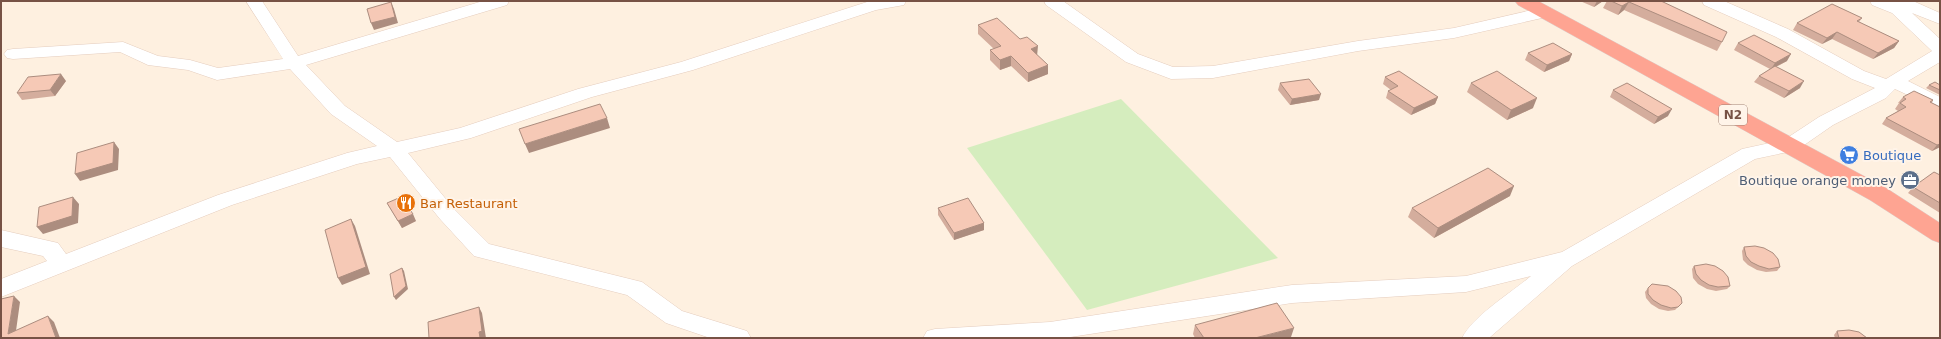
<svg xmlns="http://www.w3.org/2000/svg" width="1941" height="339" font-family="'DejaVu Sans',sans-serif">
<style>
.green{fill:#d5edbe}
.lines{fill:none;stroke-linecap:round;stroke-linejoin:round}
.street-casing{stroke:#e5cdbe;stroke-width:1}
.highway-casing{stroke:#dcd2cf;stroke-width:1}
.street{fill:#fff;fill-rule:evenodd}
.highway{fill:#fea492;fill-rule:evenodd}
.wall{fill:#d4ad9d}
.shaded-wall{fill:#ac8d7f}
.building{fill:#f6c9b6;stroke:#ac8d7f}
.labels{text-anchor:middle;stroke-width:4;stroke-linejoin:round;paint-order:stroke}
.shield{fill:#fff4e9;stroke:#a08376;stroke-width:1}
.shield-label{font-size:12px;font-weight:bold;fill:#775245}
.shop-label{font-size:13px;fill:#366cbe;stroke:#fff4e9;text-anchor:start}
.service-label{font-size:13px;fill:#4e5e75;stroke:#fff4e9;text-anchor:end}
.food-label{font-size:13px;fill:#c56008;stroke:#fff4e9;text-anchor:start}
</style>
<rect width="100%" height="100%" fill="#fef0e0"/>
<path class="green" d="M 1121,99 L 1278,258 L 1087,310 L 967,148 Z"/>
<g class="lines">
<defs>
<path id="street" d="M 246,1 L 262,1 L 298,56 L 483,1 L 509,1 L 507,5 L 306,65 L 345,106 L 397,142 L 460,128 L 578,89 L 681,62 L 867,2 L 906,1 L 904,5 L 876,10 L 693,70 L 592,97 L 471,138 L 408,153 L 454,209 L 489,244 L 642,282 L 682,311 L 747,331 L 751,338 L 710,338 L 666,323 L 627,295 L 474,256 L 440,219 L 390,157 L 357,164 L 232,205 L 1,297 L 1,279 L 47,261 L 43,256 L 1,247 L 1,230 L 58,243 L 66,254 L 218,195 L 347,153 L 377,146 L 331,114 L 290,69 L 217,80 L 188,70 L 148,65 L 120,52 L 13,59 L 7,58 L 4,54 L 7,50 L 13,49 L 123,42 L 158,56 L 190,60 L 218,68 L 283,59 Z
M 1044,1 L 1063,1 L 1138,54 L 1173,67 L 1213,66 L 1358,41 L 1454,28 L 1545,7 L 1551,8 L 1553,12 L 1551,16 L 1454,38 L 1358,51 L 1213,78 L 1171,79 L 1126,62 L 1046,5 Z
M 1702,1 L 1724,1 L 1788,29 L 1864,71 L 1886,79 L 1932,51 L 1892,13 L 1872,5 L 1870,1 L 1913,1 L 1940,13 L 1940,24 L 1912,13 L 1940,39 L 1940,62 L 1908,81 L 1940,97 L 1940,110 L 1895,89 L 1886,98 L 1833,125 L 1797,150 L 1755,159 L 1572,266 L 1489,338 L 1462,338 C 1474,315 1511,293 1531,276 L 1466,292 L 1292,303 L 1064,338 L 923,338 L 927,331 L 935,329 L 1050,322 L 1292,285 L 1466,276 L 1562,252 L 1742,149 L 1784,140 L 1819,117 L 1875,88 L 1852,79 L 1776,37 L 1704,5 Z"/>
<path id="highway" d="M 1515,1 L 1538,1 L 1886,188 L 1940,223 L 1940,243 L 1932,240 L 1870,200 L 1518,5 Z"/>
</defs>
<use href="#street" class="street-casing"/>
<use href="#highway" class="highway-casing"/>
<use href="#street" class="street"/>
<use href="#highway" class="highway"/>
</g>
<path class="wall" d="M 1580,1 L 1603,1 L 1594,7 Z
M 1607,1 L 1661,1 L 1722,42 L 1717,51 L 1624,10 L 1618,15 L 1603,8 Z
M 1862,18 L 1859,22 L 1899,41 L 1894,48 L 1873,59 L 1832,39 L 1822,44 L 1793,30 L 1797,23 Z
M 978,25 L 1037,55 L 1048,74 L 1028,82 L 1011,66 L 1000,70 L 990,60 L 990,50 L 994,49 L 978,34 Z
M 1738,43 L 1787,61 L 1776,67 L 1800,88 L 1784,98 L 1754,82 L 1759,76 L 1770,69 L 1734,50 Z
M 1528,53 L 1572,54 L 1569,61 L 1544,72 L 1525,60 Z
M 1385,77 L 1438,97 L 1435,104 L 1411,115 L 1386,98 L 1388,91 L 1391,90 L 1383,84 Z
M 66,81 L 55,96 L 22,100 L 17,93 Z
M 1280,83 L 1319,100 L 1290,105 L 1278,90 Z
M 1471,83 L 1533,108 L 1507,120 L 1467,92 Z
M 1929,85 L 1940,85 L 1940,95 L 1926,88 Z
M 1613,90 L 1668,116 L 1654,124 L 1610,97 Z
M 1903,97 L 1933,100 L 1932,103 L 1940,107 L 1940,147 L 1932,151 L 1882,124 L 1886,118 L 1898,111 L 1895,109 L 1899,103 L 1898,103 Z
M 1940,175 L 1940,213 L 1908,193 L 1913,187 Z
M 1510,196 L 1434,238 L 1408,217 L 1412,208 Z
M 387,203 L 416,221 L 402,228 Z
M 938,208 L 984,223 L 984,230 L 954,240 L 938,215 Z
M 1744,247 L 1780,267 L 1777,271 L 1766,272 L 1757,270 L 1748,265 L 1743,260 L 1742,251 Z
M 1694,266 L 1730,286 L 1727,289 L 1716,291 L 1707,289 L 1698,284 L 1693,278 L 1692,269 Z
M 1648,288 L 1679,306 L 1675,310 L 1668,311 L 1659,309 L 1651,304 L 1646,298 L 1645,292 Z
M 1195,325 L 1291,337 L 1287,338 L 1195,338 L 1193,334 Z
M 1837,331 L 1867,338 L 1835,338 L 1834,335 Z"/>
<path class="shaded-wall" d="M 1597,1 L 1603,1 L 1594,7 Z
M 391,2 L 394,9 L 398,23 L 374,30 L 371,23 Z
M 1629,2 L 1624,10 L 1618,15 L 1622,6 Z
M 1837,32 L 1832,39 L 1822,44 L 1827,38 Z
M 1899,41 L 1894,48 L 1873,59 L 1878,53 Z
M 1038,46 L 1037,56 L 1031,49 Z
M 1572,54 L 1569,61 L 1544,72 L 1547,65 Z
M 1791,54 L 1787,61 L 1771,69 L 1775,63 Z
M 1011,56 L 1011,66 L 1000,70 L 1000,60 Z
M 1048,65 L 1048,74 L 1028,82 L 1028,73 Z
M 61,74 L 66,81 L 55,96 L 50,90 Z
M 1804,81 L 1800,88 L 1784,98 L 1789,91 Z
M 1321,94 L 1319,100 L 1290,105 L 1292,99 Z
M 1438,97 L 1435,104 L 1411,115 L 1414,108 Z
M 1537,98 L 1533,108 L 1507,120 L 1511,110 Z
M 1672,109 L 1668,116 L 1654,124 L 1658,117 Z
M 607,118 L 610,128 L 529,153 L 525,144 Z
M 114,142 L 119,149 L 118,170 L 80,181 L 75,174 Z
M 1940,144 L 1940,147 L 1932,151 L 1937,145 Z
M 1514,186 L 1510,196 L 1434,238 L 1438,228 Z
M 73,197 L 79,204 L 78,223 L 43,234 L 37,227 Z
M 413,214 L 416,221 L 402,228 L 398,221 Z
M 351,219 L 355,226 L 370,274 L 342,285 L 338,278 Z
M 984,223 L 984,230 L 954,240 L 954,233 Z
M 402,268 L 404,271 L 408,289 L 396,300 L 394,297 Z
M 14,296 L 20,302 L 15,338 L 8,334 Z
M 479,307 L 482,313 L 486,338 L 478,338 L 479,332 Z
M 48,316 L 54,322 L 60,338 L 56,338 Z
M 1294,328 L 1291,337 L 1287,338 L 1255,338 Z"/>
<path class="building" d="M 1611,1 L 1661,1 L 1727,32 L 1722,42 L 1629,2 L 1622,6 Z
M 391,2 L 395,17 L 371,23 L 367,9 Z
M 1832,4 L 1862,18 L 1857,21 L 1899,41 L 1878,53 L 1837,32 L 1827,38 L 1797,23 Z
M 997,18 L 1020,39 L 1027,37 L 1038,46 L 1031,49 L 1048,65 L 1028,73 L 1011,56 L 1000,60 L 990,50 L 1001,46 L 978,25 Z
M 1754,35 L 1791,54 L 1775,63 L 1738,43 Z
M 1553,43 L 1572,54 L 1547,65 L 1528,53 Z
M 1775,66 L 1804,81 L 1789,91 L 1759,76 Z
M 1399,71 L 1438,97 L 1414,108 L 1388,91 L 1398,86 L 1385,77 Z
M 1497,71 L 1537,98 L 1511,110 L 1471,83 Z
M 61,74 L 50,90 L 17,93 L 28,77 Z
M 1309,79 L 1321,94 L 1292,99 L 1280,83 Z
M 1935,82 L 1940,85 L 1940,90 L 1929,85 Z
M 1627,83 L 1672,109 L 1658,117 L 1613,90 Z
M 1914,91 L 1933,100 L 1930,102 L 1940,107 L 1940,144 L 1937,145 L 1886,118 L 1906,107 L 1900,103 L 1906,99 L 1903,97 Z
M 600,104 L 607,118 L 525,144 L 519,129 Z
M 114,142 L 113,163 L 75,174 L 77,153 Z
M 1488,168 L 1514,186 L 1438,228 L 1412,208 Z
M 1934,172 L 1940,175 L 1940,203 L 1913,187 Z
M 73,197 L 72,216 L 37,227 L 39,207 Z
M 401,197 L 413,214 L 398,221 L 387,203 Z
M 968,198 L 984,223 L 954,233 L 938,208 Z
M 351,219 L 366,267 L 338,278 L 325,230 Z
M 1755,246 L 1764,248 L 1773,253 L 1778,259 L 1780,267 L 1769,269 L 1759,266 L 1751,262 L 1746,256 L 1744,247 Z
M 1706,264 L 1715,266 L 1723,271 L 1728,277 L 1730,286 L 1718,287 L 1709,285 L 1701,280 L 1696,274 L 1694,266 Z
M 402,268 L 406,286 L 394,297 L 390,274 Z
M 1652,284 L 1668,286 L 1676,291 L 1681,297 L 1682,303 L 1678,307 L 1671,308 L 1661,305 L 1653,300 L 1648,294 L 1648,288 Z
M 14,296 L 8,334 L 48,316 L 56,338 L 1,338 L 1,299 Z
M 1277,303 L 1294,328 L 1255,338 L 1204,338 L 1195,325 Z
M 479,307 L 482,331 L 479,332 L 480,337 L 478,338 L 429,338 L 428,322 Z
M 1849,330 L 1859,332 L 1867,338 L 1839,338 L 1837,331 Z"/>
<defs>
<symbol id="supermarket-disc" viewBox="-11 -11 22 22"><circle r="9.5" fill="#3f7fe0" stroke="#fff4e9"/><path d="M-6-5.5h2.5l.6 2H6L4.5 2H-2.5L-4.4-4H-6ZM-1.5 3.2a1.3 1.3 0 1 0 .1 0ZM3 3.2a1.3 1.3 0 1 0 .1 0Z" fill="#fff"/></symbol>
<symbol id="office-disc" viewBox="-11 -11 22 22"><circle r="9.5" fill="#5c6f8a" stroke="#fff4e9"/><path d="M-6-3h4V-5.5h4V-3h4V5H-6ZM-1-4.5V-3h2v-1.5ZM-6 0V1H6V0Z" fill="#fff"/></symbol>
<symbol id="restaurant-disc" viewBox="-11 -11 22 22"><circle r="9.5" fill="#e8710a" stroke="#fff4e9"/><path d="M-5-6h1v4h1v-4h1v4h1v-4h1v5L-1.5 .5V6h-2V.5L-5-1ZM5-6V6H3V1.5H1.5Q1.5-4 5-6Z" fill="#fff"/></symbol>
</defs>
<g fill-rule="evenodd">
<use href="#supermarket-disc" x="1838" y="144" width="22" height="22"/>
<use href="#office-disc" x="1899" y="169" width="22" height="22"/>
<use href="#restaurant-disc" x="395" y="192" width="22" height="22"/>
</g>
<g class="labels">
<rect class="shield" x="1719" y="105" width="28" height="20" rx="3"/>
<g class="shield-label">
<text x="1733" y="119">N2</text>
</g>
<g class="shop-label">
<text x="1863" y="160">Boutique</text>
</g>
<g class="service-label">
<text x="1896" y="185">Boutique orange money</text>
</g>
<g class="food-label">
<text x="420" y="208">Bar Restaurant</text>
</g>
</g>
<rect width="1941" height="339" fill="none" stroke="#775245" stroke-width="4"/>
</svg>
